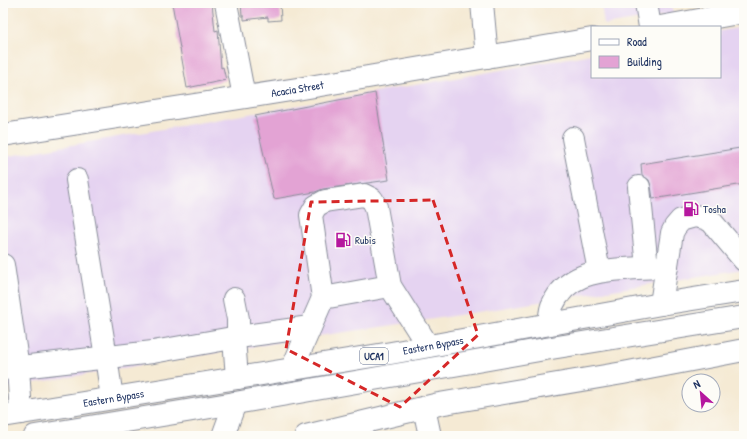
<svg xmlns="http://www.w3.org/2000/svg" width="747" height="439" font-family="'Patrick Hand',sans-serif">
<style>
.built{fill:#e5d3f1}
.building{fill:#e3a3d4}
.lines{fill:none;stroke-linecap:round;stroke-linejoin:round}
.minor-casing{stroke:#888c99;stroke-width:24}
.major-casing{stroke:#888c99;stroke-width:24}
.minor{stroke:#fff;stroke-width:22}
.major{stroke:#fff;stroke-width:22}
.marked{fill:none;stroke:#d62828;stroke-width:3;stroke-dasharray:8 5;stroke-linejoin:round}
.labels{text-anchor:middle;stroke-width:3;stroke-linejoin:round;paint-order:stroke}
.shield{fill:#fdfcf7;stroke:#5f6c8c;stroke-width:1}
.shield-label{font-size:10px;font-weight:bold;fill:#1b2f5e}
.street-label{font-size:11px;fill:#1b2f5e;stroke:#fdfcf7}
.poi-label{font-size:11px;fill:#1b2f5e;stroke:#fdfcf7;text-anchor:start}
</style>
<rect width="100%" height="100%" fill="#fdfcf7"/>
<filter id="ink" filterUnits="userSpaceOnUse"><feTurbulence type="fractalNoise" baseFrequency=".025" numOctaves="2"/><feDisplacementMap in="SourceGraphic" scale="8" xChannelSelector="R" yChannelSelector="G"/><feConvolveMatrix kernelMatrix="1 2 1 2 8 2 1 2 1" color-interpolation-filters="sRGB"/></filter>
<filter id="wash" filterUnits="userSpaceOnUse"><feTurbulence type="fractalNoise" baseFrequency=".012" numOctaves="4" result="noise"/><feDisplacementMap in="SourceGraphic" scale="16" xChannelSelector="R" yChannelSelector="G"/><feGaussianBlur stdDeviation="0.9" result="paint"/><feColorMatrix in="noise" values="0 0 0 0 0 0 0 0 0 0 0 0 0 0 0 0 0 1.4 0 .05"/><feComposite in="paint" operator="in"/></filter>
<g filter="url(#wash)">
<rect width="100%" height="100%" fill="#f5ead4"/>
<path class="built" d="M 601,3 L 671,3 L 673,14 L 604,25 Z
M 744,27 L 744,269 L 421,321 L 298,339 L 3,388 L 3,157 L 592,54 L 592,77 L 720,77 L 720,31 Z"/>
<g id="blocks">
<path class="building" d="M 172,3 L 212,3 L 215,31 L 218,30 L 221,68 L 223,67 L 226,80 L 187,88 Z
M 241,3 L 280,3 L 281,20 L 268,21 L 268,17 L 244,20 L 244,16 L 242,16 Z
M 375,93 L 389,180 L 323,189 L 315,192 L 274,199 L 255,116 Z
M 740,148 L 744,173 L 744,184 L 653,199 L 651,186 L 649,180 L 642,175 L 641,164 Z"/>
</g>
</g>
<g filter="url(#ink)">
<use href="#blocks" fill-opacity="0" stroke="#888c99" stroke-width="1"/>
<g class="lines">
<defs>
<g id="minor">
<path d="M 226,3 L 244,97"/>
<path d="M 482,3 L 487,57"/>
<path d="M 646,3 L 650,27"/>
<path d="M 660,27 L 744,12"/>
<path id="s1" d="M 3,135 L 297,89 L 592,39"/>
<path d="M 573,138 L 599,271"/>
<path d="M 77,180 L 106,357 L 112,398"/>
<path d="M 639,187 L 647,267"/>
<path d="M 3,265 L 18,368 L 21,413"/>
<path d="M 323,298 L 390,286"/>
<path d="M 234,299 L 238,319 L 238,337"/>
<path d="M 661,304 L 672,233 L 675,227 L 681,220 L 695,216 L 704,218 L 711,221 L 744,260"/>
<path d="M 549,324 C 550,318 550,311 552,306 C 566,275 594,271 624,269 C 638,268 652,267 667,267"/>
<path d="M 234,338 L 237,378"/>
<path d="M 3,369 L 153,352 L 238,337 L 310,327"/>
<path d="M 292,369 L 323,298 L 311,215 L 316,206 L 325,201 L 364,195 L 372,199 L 376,207 L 390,286 L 428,346"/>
<path d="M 424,408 L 430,436"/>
<path d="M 223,436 L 235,403"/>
<path d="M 306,436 L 439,404 L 623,373 L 744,350"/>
</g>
<g id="major">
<path id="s2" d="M 3,416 L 391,353 L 661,304 L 744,291"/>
<path d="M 35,436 L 235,403 L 545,349 L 744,317"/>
</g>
</defs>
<use href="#minor" class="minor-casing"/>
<use href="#major" class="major-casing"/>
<use href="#minor" class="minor"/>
<use href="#major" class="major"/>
</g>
</g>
<path class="marked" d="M 433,200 L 478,335 L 400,407 L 286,349 L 311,202 Z"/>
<defs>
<symbol id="fuel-bare" viewBox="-9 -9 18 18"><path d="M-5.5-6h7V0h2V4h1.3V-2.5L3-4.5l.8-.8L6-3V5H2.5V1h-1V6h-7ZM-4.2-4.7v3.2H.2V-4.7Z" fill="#b5179e" stroke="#fdfcf7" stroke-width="2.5" paint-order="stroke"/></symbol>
</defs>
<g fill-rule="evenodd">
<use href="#fuel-bare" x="680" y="198" width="22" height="22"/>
<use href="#fuel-bare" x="332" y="229" width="22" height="22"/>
</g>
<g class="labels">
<rect class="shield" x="360" y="348" width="28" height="16" rx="3"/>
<g class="shield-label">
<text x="374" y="360">UCA1</text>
</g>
<g class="street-label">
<text dy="4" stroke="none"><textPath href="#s1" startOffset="298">Acacia Street</textPath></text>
<text dy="4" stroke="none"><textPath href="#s2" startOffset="436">Eastern Bypass</textPath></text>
<text dy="4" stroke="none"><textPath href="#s2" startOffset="112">Eastern Bypass</textPath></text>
</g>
<g class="poi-label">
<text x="703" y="213">Tosha</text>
<text x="355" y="244">Rubis</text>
</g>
</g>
<rect width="747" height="439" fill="none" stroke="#fdfcf7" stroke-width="16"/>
<rect x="591" y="26" width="130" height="52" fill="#fdfcf7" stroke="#a3aaba"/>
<rect x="599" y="39" width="20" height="6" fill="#ffffff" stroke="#a3aaba"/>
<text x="627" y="46" font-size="12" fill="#1b2f5e">Road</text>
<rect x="599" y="56" width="20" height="12" fill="#e3a3d4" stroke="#a3aaba"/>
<text x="627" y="66" font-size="12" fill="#1b2f5e">Building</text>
<g transform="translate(701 393) rotate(333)"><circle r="19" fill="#fdfcf7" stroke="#a3aaba"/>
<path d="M0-3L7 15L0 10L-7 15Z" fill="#b5179e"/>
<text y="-6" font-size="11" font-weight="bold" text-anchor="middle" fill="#1b2f5e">N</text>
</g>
</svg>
